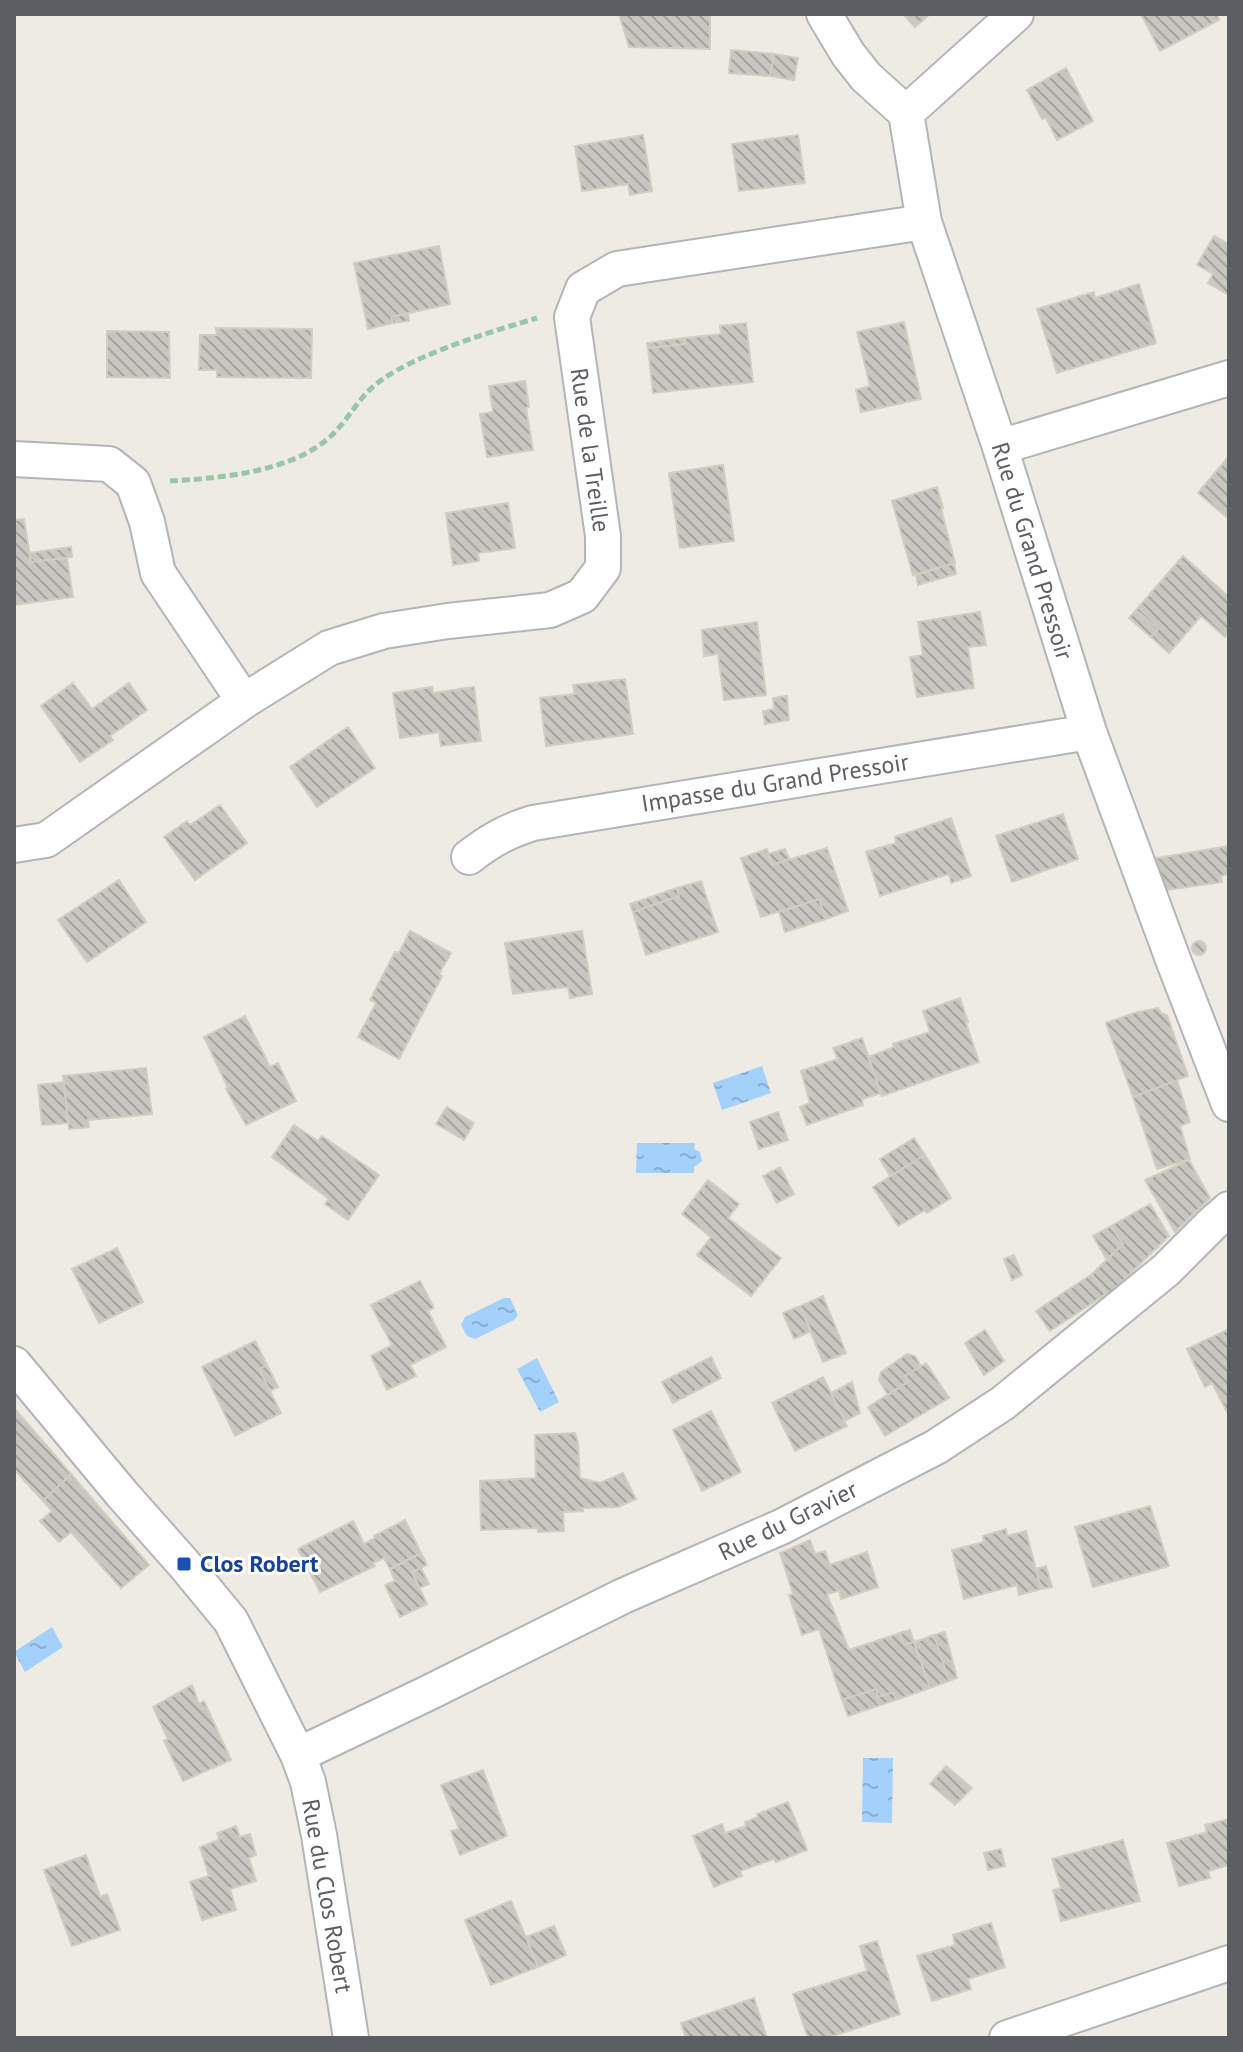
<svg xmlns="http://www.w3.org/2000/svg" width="1243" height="2052" font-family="'PT Sans',sans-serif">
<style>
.water{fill:url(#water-ripples)}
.building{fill:url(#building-back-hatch);stroke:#d2cdc1;stroke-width:2}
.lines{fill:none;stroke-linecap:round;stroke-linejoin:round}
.street-casing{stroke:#b3b5ba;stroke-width:38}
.path{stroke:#99c5a8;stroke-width:5;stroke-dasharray:8 4;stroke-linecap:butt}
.street{stroke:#fff;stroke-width:34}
.transit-dot{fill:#1a4fb4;stroke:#fff;stroke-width:3}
.labels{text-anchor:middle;stroke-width:6;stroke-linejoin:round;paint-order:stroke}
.street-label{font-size:24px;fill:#5b5e63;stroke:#fff}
.transit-label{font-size:24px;font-weight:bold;fill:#164399;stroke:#fff;text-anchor:start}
</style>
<defs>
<pattern id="water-ripples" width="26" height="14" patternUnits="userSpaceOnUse" patternTransform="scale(2)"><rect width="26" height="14" fill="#a4d1fc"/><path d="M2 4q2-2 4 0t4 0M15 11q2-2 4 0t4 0" fill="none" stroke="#89add0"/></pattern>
<pattern id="building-back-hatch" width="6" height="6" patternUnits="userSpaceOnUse" patternTransform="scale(2)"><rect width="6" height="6" fill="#c8c6c0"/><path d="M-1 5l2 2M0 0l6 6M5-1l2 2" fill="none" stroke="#a5a4a0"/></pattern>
</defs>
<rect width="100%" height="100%" fill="#edebe3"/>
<path class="water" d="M 762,1066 L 771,1093 L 722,1110 L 713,1083 Z
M 637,1143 L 695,1143 L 694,1149 L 700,1152 L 702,1161 L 694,1167 L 694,1173 L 636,1173 Z
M 504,1298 L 510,1298 L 518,1315 L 514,1320 L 475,1339 L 467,1336 L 461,1325 L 465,1317 Z
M 537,1358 L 559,1402 L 540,1412 L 517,1369 Z
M 52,1627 L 63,1647 L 25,1672 L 14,1652 Z
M 863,1758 L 893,1758 L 892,1823 L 862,1822 Z"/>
<path class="building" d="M 619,14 L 710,14 L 710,49 L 629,47 Z
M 903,14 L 930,14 L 915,27 Z
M 1141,14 L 1217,14 L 1219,20 L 1160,51 Z
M 731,50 L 774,54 L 770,76 L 729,73 Z
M 774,54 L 798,58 L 794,80 L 770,76 Z
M 1066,68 L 1093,121 L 1057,140 L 1046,118 L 1042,119 L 1027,90 Z
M 643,135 L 652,191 L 630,195 L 628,184 L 582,191 L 575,146 Z
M 798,135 L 805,183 L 739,191 L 732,144 Z
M 1214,236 L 1229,244 L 1229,295 L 1208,283 L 1213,274 L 1197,265 Z
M 439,246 L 450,304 L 391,317 L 393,323 L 368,329 L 354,263 Z
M 1139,284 L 1156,343 L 1057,373 L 1037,309 L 1094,292 L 1095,298 Z
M 408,313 L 409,321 L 393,323 L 391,317 Z
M 904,322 L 921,399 L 861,412 L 856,390 L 870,386 L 857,332 Z
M 746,323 L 753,382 L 653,393 L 648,348 L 685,344 L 685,338 L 721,334 L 720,326 Z
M 216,328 L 312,329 L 311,378 L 217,377 L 217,370 L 199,370 L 200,335 L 217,335 Z
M 107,331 L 169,332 L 170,378 L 107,377 Z
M 685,338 L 685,344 L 648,348 L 647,343 Z
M 525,381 L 529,407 L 526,408 L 533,450 L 487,457 L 480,414 L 493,412 L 489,386 Z
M 1229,456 L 1229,519 L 1198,493 Z
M 723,465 L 734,541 L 680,548 L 669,473 Z
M 937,487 L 943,508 L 941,509 L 955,563 L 913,575 L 892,501 Z
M 508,503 L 515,548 L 478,553 L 479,561 L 453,565 L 446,513 Z
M 24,519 L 31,562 L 67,558 L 73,597 L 14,605 L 14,520 Z
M 71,547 L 72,557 L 31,562 L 29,553 Z
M 1183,556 L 1229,597 L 1229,632 L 1225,637 L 1201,616 L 1169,653 L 1151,637 L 1158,629 L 1136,610 Z
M 954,563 L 956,574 L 918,585 L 916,575 Z
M 1136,610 L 1158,629 L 1151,637 L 1129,618 Z
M 980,612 L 986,645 L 968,647 L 974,688 L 917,697 L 910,657 L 923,655 L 918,622 Z
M 757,622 L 766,695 L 724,700 L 718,654 L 704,656 L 702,630 Z
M 625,679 L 633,734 L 546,746 L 540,698 L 575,694 L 573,685 Z
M 73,683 L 92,709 L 129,683 L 147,710 L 110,736 L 113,740 L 80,762 L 41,706 Z
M 432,687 L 433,693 L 474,687 L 481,741 L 441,746 L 439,732 L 400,738 L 393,693 Z
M 787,696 L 789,720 L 765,724 L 763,711 L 774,709 L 773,698 Z
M 348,727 L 375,768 L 317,807 L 290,767 Z
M 220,805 L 247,843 L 195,880 L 164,837 L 187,821 L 190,825 Z
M 1063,814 L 1078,859 L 1012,882 L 996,836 Z
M 951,818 L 971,876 L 951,883 L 949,874 L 880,896 L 866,852 L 896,843 L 895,837 Z
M 1229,846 L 1229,874 L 1221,876 L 1222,882 L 1161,891 L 1151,859 Z
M 827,848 L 848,911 L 826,919 L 819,899 L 761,917 L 741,858 L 767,849 L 772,865 Z
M 785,849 L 789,859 L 772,865 L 768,854 Z
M 119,880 L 146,922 L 87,962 L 58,920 Z
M 701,881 L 718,932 L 646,955 L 633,912 L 679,896 L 677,888 Z
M 677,888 L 679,896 L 633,912 L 630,904 Z
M 819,899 L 826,919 L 785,932 L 779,912 Z
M 410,931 L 451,953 L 439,974 L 442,976 L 399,1059 L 358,1037 L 376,1003 L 370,1000 L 395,952 L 399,953 Z
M 582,931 L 592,994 L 570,998 L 568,987 L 513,994 L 505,943 Z
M1192 948a7 7 0 1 1 14 0a7 7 0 1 1-14 0Z
M 960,998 L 968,1022 L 966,1023 L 979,1062 L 882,1096 L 868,1057 L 894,1047 L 893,1044 L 930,1032 L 923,1011 Z
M 1158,1008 L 1161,1013 L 1167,1015 L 1188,1076 L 1133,1097 L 1106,1023 L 1134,1013 Z
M 245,1016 L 270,1067 L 278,1063 L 296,1101 L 246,1125 L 226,1089 L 228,1088 L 204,1037 Z
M 862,1038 L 881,1093 L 862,1099 L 863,1105 L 807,1125 L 800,1107 L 810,1103 L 801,1071 L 838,1059 L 833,1048 Z
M 146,1068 L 152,1114 L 88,1120 L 89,1127 L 69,1129 L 63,1076 Z
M 1177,1080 L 1190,1122 L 1180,1126 L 1190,1159 L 1157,1169 L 1133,1097 Z
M 64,1082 L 68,1123 L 42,1125 L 38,1085 Z
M 447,1107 L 474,1123 L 464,1140 L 436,1124 Z
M 778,1112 L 788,1140 L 759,1149 L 750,1122 Z
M 294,1125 L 318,1141 L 322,1136 L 379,1175 L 348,1220 L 325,1204 L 329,1199 L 272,1157 Z
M 914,1138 L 925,1155 L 890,1176 L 880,1159 Z
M 925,1155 L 951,1198 L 927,1213 L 925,1210 L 898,1226 L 873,1187 Z
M 1189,1160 L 1210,1198 L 1175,1232 L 1145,1180 Z
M 780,1167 L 794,1194 L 777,1203 L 763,1176 Z
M 708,1180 L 739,1204 L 728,1218 L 781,1258 L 751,1296 L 697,1255 L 711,1237 L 682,1214 Z
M 1150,1204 L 1169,1236 L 1107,1296 L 1092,1274 L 1123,1244 L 1111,1226 Z
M 1111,1226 L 1123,1244 L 1107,1260 L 1093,1236 Z
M 117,1248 L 143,1302 L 99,1323 L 72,1269 Z
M 1014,1255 L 1022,1275 L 1012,1280 L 1004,1259 Z
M 1092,1274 L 1106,1294 L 1050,1331 L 1036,1311 Z
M 420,1281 L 434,1308 L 428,1311 L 446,1347 L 410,1365 L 416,1376 L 387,1390 L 371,1356 L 392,1345 L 371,1305 Z
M 823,1296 L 846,1353 L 823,1362 L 800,1306 Z
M 800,1306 L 811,1331 L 794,1339 L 783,1313 Z
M 1229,1329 L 1229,1411 L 1227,1412 L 1212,1383 L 1205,1387 L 1187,1349 Z
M 985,1330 L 1004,1361 L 984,1375 L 965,1343 Z
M 255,1341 L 267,1365 L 259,1369 L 281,1413 L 235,1436 L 202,1367 Z
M 907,1354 L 915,1356 L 921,1366 L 905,1376 L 909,1381 L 888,1395 L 879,1380 L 881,1372 Z
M 711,1357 L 721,1378 L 673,1403 L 662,1382 Z
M 926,1363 L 949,1398 L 885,1436 L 868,1407 L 909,1381 L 905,1376 Z
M 267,1365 L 278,1387 L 270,1391 L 259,1369 Z
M 823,1377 L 847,1426 L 795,1451 L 772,1403 Z
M 852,1382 L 860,1413 L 845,1421 L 831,1393 Z
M 14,1408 L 71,1474 L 43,1501 L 14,1469 Z
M 711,1411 L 741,1472 L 702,1491 L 673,1430 Z
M 575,1433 L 578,1443 L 580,1478 L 600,1483 L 623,1473 L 636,1499 L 618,1507 L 582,1508 L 583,1511 L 563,1512 L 564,1531 L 538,1532 L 538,1528 L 481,1530 L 480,1481 L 536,1478 L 535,1435 Z
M 71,1474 L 149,1565 L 121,1588 L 71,1532 L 59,1542 L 40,1521 L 52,1511 L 43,1501 Z
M 1150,1506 L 1169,1566 L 1093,1587 L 1075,1527 Z
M 405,1520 L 421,1553 L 390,1569 L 384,1558 L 373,1563 L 375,1566 L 320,1592 L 298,1549 L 353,1521 L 364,1544 L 375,1538 L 374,1536 Z
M 1006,1529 L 1007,1536 L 1026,1531 L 1041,1589 L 1019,1595 L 1017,1585 L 964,1599 L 952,1550 L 984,1542 L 983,1536 Z
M 810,1540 L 815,1554 L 825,1551 L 830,1565 L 867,1552 L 878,1587 L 841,1599 L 839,1591 L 827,1594 L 849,1650 L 900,1633 L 904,1645 L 914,1642 L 930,1688 L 896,1700 L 893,1692 L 878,1697 L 876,1689 L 842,1700 L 819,1629 L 802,1635 L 789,1595 L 793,1594 L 780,1553 Z
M 421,1553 L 427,1565 L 412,1572 L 427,1604 L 400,1617 L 385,1585 L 395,1581 L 390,1569 Z
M 1046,1566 L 1052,1587 L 1041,1589 L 1036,1569 Z
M 421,1568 L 429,1584 L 419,1588 L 412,1572 Z
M 910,1630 L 914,1642 L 904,1645 L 900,1633 Z
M 945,1632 L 957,1678 L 949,1681 L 934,1635 Z
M 934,1635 L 949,1681 L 930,1688 L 914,1642 Z
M 192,1685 L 199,1704 L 204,1701 L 231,1760 L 183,1781 L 164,1741 L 168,1739 L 153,1707 Z
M 876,1689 L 878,1697 L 893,1692 L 896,1700 L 848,1716 L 842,1700 Z
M 946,1766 L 972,1788 L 955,1805 L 930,1784 Z
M 483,1770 L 507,1836 L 460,1855 L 451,1831 L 459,1829 L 441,1785 Z
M 788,1802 L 807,1850 L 776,1862 L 774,1859 L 740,1871 L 742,1876 L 714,1887 L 693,1836 L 722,1824 L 725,1833 L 746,1826 L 745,1822 L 758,1817 L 757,1814 Z
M 1229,1819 L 1229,1865 L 1208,1871 L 1210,1878 L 1179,1886 L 1167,1843 L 1207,1832 L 1205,1825 Z
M 236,1826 L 240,1837 L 250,1834 L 256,1855 L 249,1858 L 256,1881 L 230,1889 L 236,1910 L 202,1920 L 190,1882 L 209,1876 L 200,1847 L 219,1840 L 217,1833 Z
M 1123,1840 L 1140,1901 L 1061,1921 L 1053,1890 L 1061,1888 L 1052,1859 Z
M 1001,1849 L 1005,1866 L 988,1870 L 984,1853 Z
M 86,1855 L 100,1897 L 107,1894 L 120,1930 L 72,1946 L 44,1870 Z
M 511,1901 L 538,1967 L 491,1985 L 465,1920 Z
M 991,1923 L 1005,1967 L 968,1979 L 971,1989 L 932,2001 L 917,1956 L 955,1945 L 953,1935 Z
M 554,1926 L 566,1955 L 538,1967 L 526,1937 Z
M 877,1941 L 900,2014 L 827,2038 L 808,2038 L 793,1994 L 867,1971 L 860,1946 Z
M 754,1998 L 767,2038 L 686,2038 L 681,2023 Z"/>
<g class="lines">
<defs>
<path id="street" d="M 824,14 L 848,54 L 866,77 L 906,113 L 924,222 L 1000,447 L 1089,732 L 1174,962 L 1229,1104
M 906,113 L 1016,14
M 1000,447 L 1229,378
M 14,459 L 109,464 L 133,483 L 147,522 L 158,573 L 244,701
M 14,845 L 46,840 L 244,701 L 329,648 L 384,631 L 448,621 L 550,610 L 582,596 L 603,568 L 603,536 L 572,317 L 583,289 L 617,269 L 924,222
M 469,857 C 491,840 507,831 533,823 L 1089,732
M 14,1364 L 122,1494 L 184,1564 L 231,1621 L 298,1755 L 308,1782 L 319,1835 L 351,2038
M 298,1755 L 426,1694 L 623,1596 L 781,1527 L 936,1447 L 1003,1403 L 1166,1270 L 1213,1223 L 1229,1209
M 1007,2038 L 1229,1963"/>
</defs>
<use href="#street" class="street-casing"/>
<path class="path" d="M 170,481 C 222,478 292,472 331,436 C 349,419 360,395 380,381 C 419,353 490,332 537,318"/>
<use href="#street" class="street"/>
</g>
<rect class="transit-dot" x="176" y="1556" width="16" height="16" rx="4"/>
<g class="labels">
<g class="street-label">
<text transform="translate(590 450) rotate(82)" y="8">Rue de la Treille</text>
<text transform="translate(1032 551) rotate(73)" y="8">Rue du Grand Pressoir</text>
<text transform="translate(775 783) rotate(-9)" y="8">Impasse du Grand Pressoir</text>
<text transform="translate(788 1521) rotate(-26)" y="8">Rue du Gravier</text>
<text transform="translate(327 1896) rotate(80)" y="8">Rue du Clos Robert</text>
</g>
<g class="transit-label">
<text x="200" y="1572">Clos Robert</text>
</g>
</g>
<rect width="1243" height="2052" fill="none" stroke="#5b5e63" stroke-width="32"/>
</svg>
